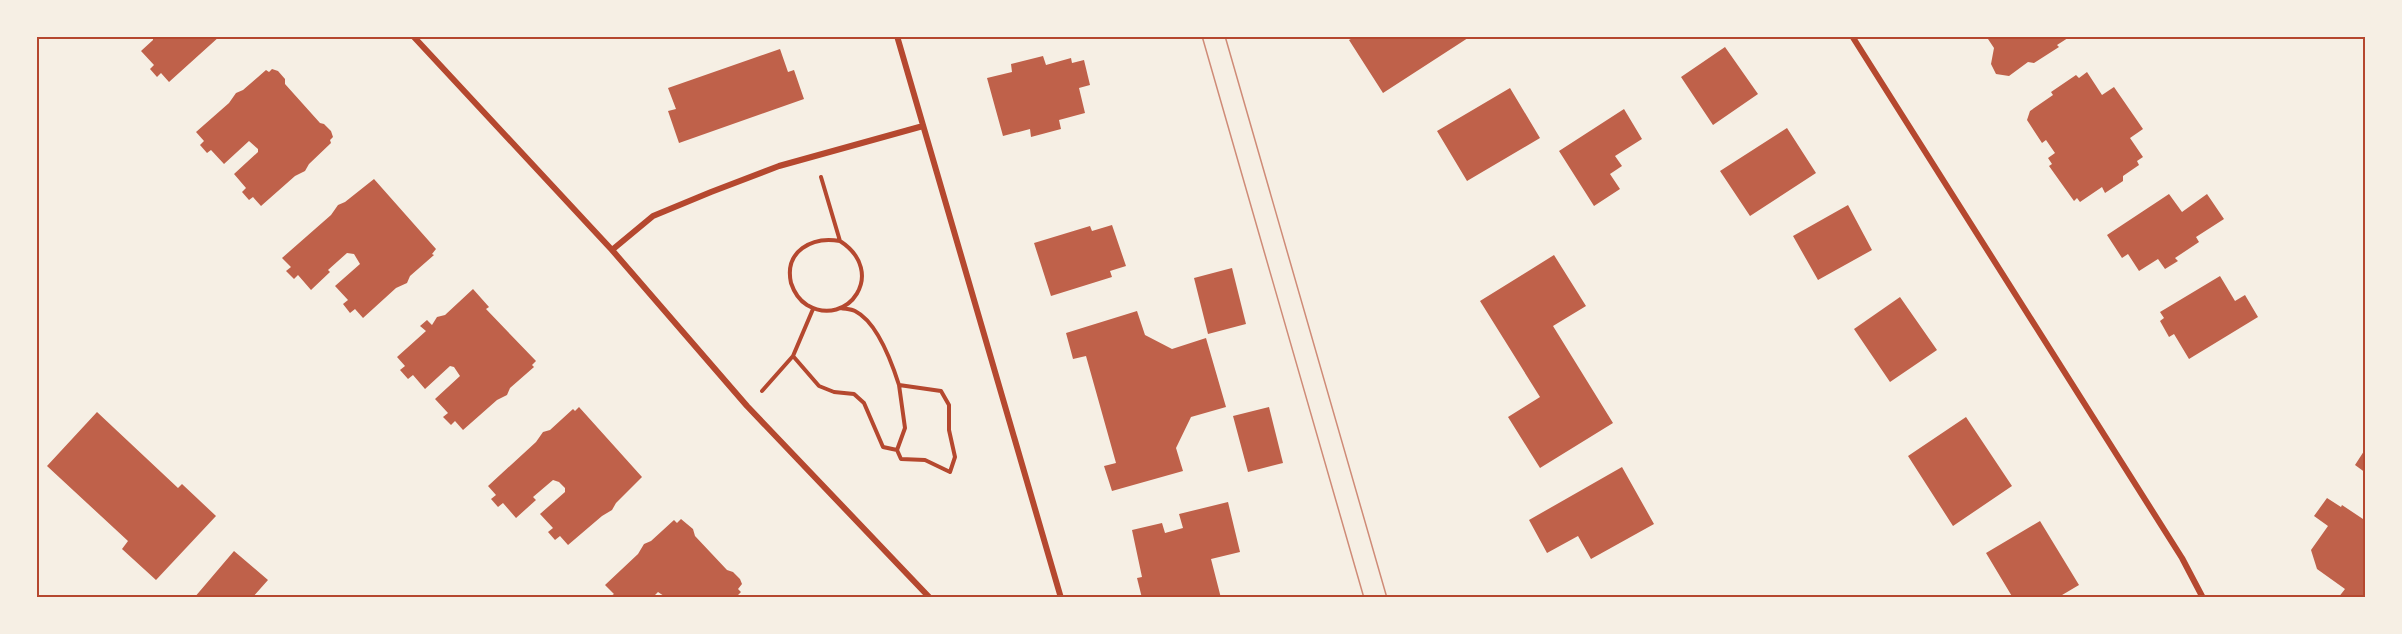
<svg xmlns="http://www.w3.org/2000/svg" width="2402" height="634" font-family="'Nunito Sans',sans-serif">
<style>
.building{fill:#bf614a}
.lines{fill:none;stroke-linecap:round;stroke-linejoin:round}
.path{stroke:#b5482f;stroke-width:4}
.minor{stroke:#b5482f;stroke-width:6}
.tram{stroke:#cf8b77;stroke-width:1.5}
.neatline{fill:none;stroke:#b5482f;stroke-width:2}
</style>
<rect width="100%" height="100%" fill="#f6efe4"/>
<path class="building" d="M 153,36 L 220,36 L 169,82 L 161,73 L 157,77 L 150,69 L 154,65 L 141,51 L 153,40 Z
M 1356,36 L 1471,36 L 1383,93 L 1349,40 Z
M 1986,36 L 2071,36 L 2057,45 L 2059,47 L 2034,63 L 2028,62 L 2009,76 L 1996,74 L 1991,64 L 1994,48 Z
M 1725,47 L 1758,94 L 1713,125 L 1681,77 Z
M 780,49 L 788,72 L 794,70 L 804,99 L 679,143 L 668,111 L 676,109 L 668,88 Z
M 1043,56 L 1046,65 L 1071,58 L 1072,63 L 1084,60 L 1090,85 L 1079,88 L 1085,113 L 1059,120 L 1061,129 L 1031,137 L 1030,129 L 1003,136 L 987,78 L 1012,72 L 1011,64 Z
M 272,69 L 278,71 L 285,79 L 285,84 L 320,123 L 324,124 L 331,131 L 333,137 L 330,140 L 331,143 L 309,164 L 305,171 L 295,176 L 261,206 L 253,197 L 249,200 L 242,192 L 246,188 L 234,174 L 258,152 L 258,149 L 249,141 L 224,164 L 211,150 L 207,153 L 200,145 L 204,141 L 196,132 L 229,103 L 236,93 L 243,90 L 266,70 L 269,72 Z
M 2087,72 L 2102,95 L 2114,87 L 2143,129 L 2130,138 L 2143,157 L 2137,161 L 2139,165 L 2123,176 L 2123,181 L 2105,193 L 2102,187 L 2080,202 L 2077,198 L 2074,201 L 2049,166 L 2052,164 L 2048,158 L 2055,153 L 2046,140 L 2042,143 L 2027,120 L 2030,111 L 2053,95 L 2051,92 L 2076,75 L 2079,78 Z
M 1510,88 L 1540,138 L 1467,181 L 1437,131 Z
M 1624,109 L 1642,139 L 1615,156 L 1622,166 L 1610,174 L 1620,189 L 1594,206 L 1559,151 Z
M 1787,128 L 1816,173 L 1750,216 L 1720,171 Z
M 374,179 L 436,249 L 432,254 L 434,255 L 410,276 L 407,283 L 396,288 L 363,318 L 355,309 L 350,313 L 343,304 L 348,300 L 335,286 L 360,264 L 354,254 L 347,253 L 328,270 L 330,272 L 311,290 L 298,275 L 294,279 L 286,271 L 291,267 L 282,258 L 331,215 L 338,205 L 345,202 Z
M 2169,194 L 2182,212 L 2207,194 L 2224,219 L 2196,237 L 2199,242 L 2175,258 L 2178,261 L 2165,269 L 2158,259 L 2139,271 L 2128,254 L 2122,258 L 2107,235 Z
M 1848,205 L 1872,250 L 1818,280 L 1793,236 Z
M 1112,225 L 1126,266 L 1110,271 L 1112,277 L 1051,296 L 1034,243 L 1090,226 L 1092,231 Z
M 1554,255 L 1586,306 L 1553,326 L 1613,423 L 1540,468 L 1508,417 L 1540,397 L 1480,301 Z
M 1232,268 L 1246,324 L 1208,334 L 1194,278 Z
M 2220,276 L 2235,301 L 2245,295 L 2258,317 L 2189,359 L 2174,334 L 2169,337 L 2160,321 L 2164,318 L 2160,312 Z
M 473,289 L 489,307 L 486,309 L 536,361 L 532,365 L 534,367 L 510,388 L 507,395 L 497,400 L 463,430 L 455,421 L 451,425 L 443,417 L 448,413 L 435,399 L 460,376 L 454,367 L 450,366 L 425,389 L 413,375 L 408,379 L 400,370 L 405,366 L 397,357 L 426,331 L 420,326 L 427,320 L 432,325 L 437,317 L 445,315 Z
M 1900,297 L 1937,350 L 1890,382 L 1854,329 Z
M 1137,311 L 1145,335 L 1172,349 L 1206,338 L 1226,407 L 1191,417 L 1176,448 L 1183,471 L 1112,491 L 1104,466 L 1116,463 L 1086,356 L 1073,359 L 1066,333 Z
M 579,407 L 642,477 L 616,503 L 612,510 L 602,516 L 568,545 L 560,536 L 555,540 L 548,532 L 553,528 L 540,514 L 565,492 L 565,488 L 559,482 L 553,480 L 533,497 L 536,500 L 516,518 L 503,503 L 498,507 L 491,499 L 496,495 L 488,486 L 536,442 L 543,432 L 550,430 L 573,409 L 575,411 Z
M 1269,407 L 1283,463 L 1248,472 L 1233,416 Z
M 97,412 L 178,488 L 182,484 L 216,516 L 156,580 L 122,549 L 128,541 L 47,466 Z
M 1966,417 L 2012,486 L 1953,526 L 1908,456 Z
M 2366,448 L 2366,473 L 2355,465 Z
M 1622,467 L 1654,524 L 1591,559 L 1578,536 L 1547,553 L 1529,520 Z
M 2327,498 L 2341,507 L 2342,505 L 2366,521 L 2366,598 L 2338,598 L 2345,589 L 2317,569 L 2311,550 L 2328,526 L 2314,516 Z
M 1228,502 L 1240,552 L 1211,559 L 1221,598 L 1142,598 L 1137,578 L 1142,577 L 1132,530 L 1162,523 L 1165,533 L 1183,528 L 1179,514 Z
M 681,519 L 693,529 L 695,536 L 727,570 L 733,572 L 740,579 L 742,584 L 738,589 L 741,592 L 735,598 L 667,598 L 658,592 L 652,598 L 608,598 L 614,594 L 605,585 L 638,554 L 644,544 L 651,541 L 674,520 L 677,523 Z
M 2040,521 L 2079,585 L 2057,598 L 2013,598 L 1986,553 Z
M 234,551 L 268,580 L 252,598 L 194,598 Z"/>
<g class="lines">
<path class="path" d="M 821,177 L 840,241 C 888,272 848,329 807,305 C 799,300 794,292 791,283 C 784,251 812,236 840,241
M 841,308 C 845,309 851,309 855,311 C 877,322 892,363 899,385 L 941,391 L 949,405 L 949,430 L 955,457 L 950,472 L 925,460 L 901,459 L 897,450 L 905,428 L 899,385
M 793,356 L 819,386 L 834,392 L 854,394 L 864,403 L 883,447 L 897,450
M 762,391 L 793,356 L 813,309"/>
<path class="minor" d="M 413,36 L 612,250 L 747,406 L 930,598
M 897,36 L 1061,598
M 1852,36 L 2182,558 L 2203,598
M 612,250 L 653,216 L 711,192 L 779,166 L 923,126"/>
<path class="tram" d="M 1202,36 L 1364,598
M 1225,36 L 1387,598"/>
</g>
<rect width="2402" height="634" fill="none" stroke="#f6efe4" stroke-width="75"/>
<rect x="38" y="38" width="2326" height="558" class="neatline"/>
</svg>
